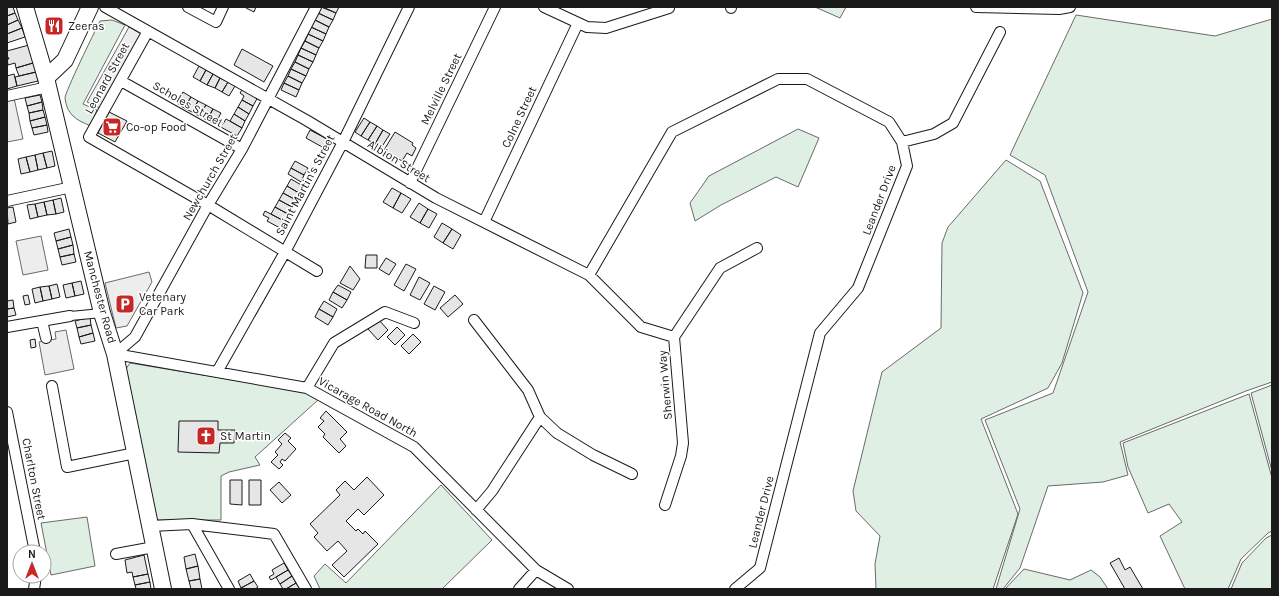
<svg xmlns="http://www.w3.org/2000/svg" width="1279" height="596" font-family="Karla,sans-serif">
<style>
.green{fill:#e0efe3;stroke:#6a6a6a}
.parking{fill:#ededed;stroke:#6a6a6a}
.building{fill:#e6e6e6;stroke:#1a1a1a}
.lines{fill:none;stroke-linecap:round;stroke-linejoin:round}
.pedestrian-casing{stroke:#1a1a1a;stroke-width:10}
.minor-casing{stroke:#1a1a1a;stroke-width:12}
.primary-casing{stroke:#1a1a1a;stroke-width:18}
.pedestrian{stroke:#fff;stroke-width:8}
.minor{stroke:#fff;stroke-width:10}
.primary{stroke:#fff;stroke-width:16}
.labels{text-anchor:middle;stroke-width:3;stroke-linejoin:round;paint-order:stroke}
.poi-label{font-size:12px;fill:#1a1a1a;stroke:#fff;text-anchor:start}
.street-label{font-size:12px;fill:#1a1a1a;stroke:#fff}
</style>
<rect width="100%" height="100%" fill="#fff"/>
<path class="green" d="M 815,7 L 846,7 L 840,18 Z
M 1076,15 L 1215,36 L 1272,19 L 1272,382 L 1246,391 L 1120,442 L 1128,475 L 1103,482 L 1048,486 L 1020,568 L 1003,589 L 996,589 L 1020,509 L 985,420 L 1053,393 L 1088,292 L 1045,175 L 1010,155 Z
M 112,20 L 125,25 L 83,104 L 97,110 L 91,126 C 76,120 67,115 65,98 C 65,92 95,31 100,21 Z
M 798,129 L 819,138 L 798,187 L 776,177 L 721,205 L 695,221 L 690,203 L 709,176 Z
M 1006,160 L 1040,181 L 1083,293 L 1062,363 L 1048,388 L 981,419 L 1018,514 L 993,589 L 876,589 L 875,564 L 880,536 L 856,511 L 853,491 L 882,372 L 941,328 L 942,243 L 948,227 Z
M 130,363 L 307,392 L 318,400 L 255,457 L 260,465 L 229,472 L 221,476 L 221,520 L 153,520 L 123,373 Z
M 1272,385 L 1272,471 L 1251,393 Z
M 1249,394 L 1272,478 L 1272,531 L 1268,533 L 1241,559 L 1228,589 L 1185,589 L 1160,536 L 1182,522 L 1169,504 L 1148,513 L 1128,467 L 1123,443 Z
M 441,485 L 492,540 L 442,589 L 320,589 L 314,576 L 325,564 L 346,583 Z
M 87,517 L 95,566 L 51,575 L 41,523 Z
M 1272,535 L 1272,589 L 1231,589 L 1242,563 L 1266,538 Z
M 1024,569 L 1070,580 L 1091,570 L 1100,577 L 1108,589 L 1005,589 Z"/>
<path class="parking" d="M 129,27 L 141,34 L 100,108 L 87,102 Z
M 14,98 L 23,139 L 7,142 L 7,99 Z
M 41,236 L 48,270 L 23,275 L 16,241 Z
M 149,272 L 152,282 L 127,326 L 116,328 L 105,283 Z
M 66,330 L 74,369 L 45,375 L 39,342 L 56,339 L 55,332 Z"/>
<path class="building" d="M 7,7 L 13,7 L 15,13 L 7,16 Z
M 246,7 L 256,7 L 254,12 L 246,8 Z
M 321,7 L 336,13 L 333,20 L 318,13 Z
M 323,7 L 339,7 L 336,13 Z
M 15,13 L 18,20 L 7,25 L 7,16 Z
M 318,13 L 333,20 L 329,27 L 315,20 Z
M 18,20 L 22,28 L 7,34 L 7,25 Z
M 315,20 L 329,27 L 326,34 L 311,27 Z
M 311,27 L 326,34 L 323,41 L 308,34 Z
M 22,28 L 25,37 L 7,43 L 7,34 Z
M 308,34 L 323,41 L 319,48 L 305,41 Z
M 305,41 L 319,48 L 316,55 L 301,48 Z
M 29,45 L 33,63 L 16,68 L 15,63 L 8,65 L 7,59 L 9,59 L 8,57 L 7,57 L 7,51 Z
M 301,48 L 316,55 L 313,62 L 298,55 Z
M 242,49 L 273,66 L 264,82 L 234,65 Z
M 298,55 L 313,62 L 309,69 L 295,62 Z
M 295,62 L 309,69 L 306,76 L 291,69 Z
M 33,63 L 36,72 L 19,76 L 16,68 Z
M 199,66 L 206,70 L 200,81 L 193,77 Z
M 291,69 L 306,76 L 302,83 L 288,76 Z
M 206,70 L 213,74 L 207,85 L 200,81 Z
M 36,72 L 38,81 L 17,86 L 15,77 Z
M 14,74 L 17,86 L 7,89 L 7,76 Z
M 213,74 L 220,78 L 215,88 L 207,85 Z
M 288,76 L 302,83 L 299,90 L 284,83 Z
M 220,78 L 228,82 L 222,92 L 215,88 Z
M 228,82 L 235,86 L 229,96 L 222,92 Z
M 284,83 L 299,90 L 296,97 L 281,90 Z
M 243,88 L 258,97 L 253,106 L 242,100 L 244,96 L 240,93 Z
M 183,92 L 191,97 L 184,108 L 177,103 Z
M 40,95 L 42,102 L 27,106 L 25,98 Z
M 191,97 L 198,101 L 192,112 L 184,108 Z
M 242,100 L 253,106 L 249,114 L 238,107 Z
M 198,101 L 206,105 L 199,116 L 192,112 Z
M 42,102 L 43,110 L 29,113 L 27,106 Z
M 206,105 L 213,109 L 207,120 L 199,116 Z
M 238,107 L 249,114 L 245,121 L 234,114 Z
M 213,109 L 221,113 L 215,124 L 207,120 Z
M 43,110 L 45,117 L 30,121 L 29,113 Z
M 109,112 L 127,121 L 115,142 L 98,133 Z
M 234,114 L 245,121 L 242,128 L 230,121 Z
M 45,117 L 47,125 L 32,128 L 30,121 Z
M 364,118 L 370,122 L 361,136 L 355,132 Z
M 226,119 L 242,128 L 237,136 L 219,126 L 220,123 L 223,124 Z
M 370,122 L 377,126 L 368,140 L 361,136 Z
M 47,125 L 48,132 L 34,135 L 32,128 Z
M 377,126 L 383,130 L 375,144 L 368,140 Z
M 310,130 L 329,140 L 324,148 L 306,138 Z
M 383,130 L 390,134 L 381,148 L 375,144 Z
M 395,132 L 413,143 L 412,145 L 416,148 L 412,156 L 407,153 L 402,161 L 384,150 Z
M 52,151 L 55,166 L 47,168 L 43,153 Z
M 43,153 L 47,168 L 38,170 L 35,155 Z
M 35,155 L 38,170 L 30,172 L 26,157 Z
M 26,157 L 30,172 L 21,174 L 18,159 Z
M 295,161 L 308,168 L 304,175 L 291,168 Z
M 291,168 L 304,175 L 301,182 L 288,174 Z
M 291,179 L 303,186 L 299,193 L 287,186 Z
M 287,186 L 299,193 L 296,200 L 283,193 Z
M 392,188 L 401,193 L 393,208 L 383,202 Z
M 283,193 L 296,200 L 292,207 L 279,200 Z
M 401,193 L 411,199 L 402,213 L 393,208 Z
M 61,198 L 64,212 L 56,214 L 53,200 Z
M 53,200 L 56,214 L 47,215 L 44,202 Z
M 279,200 L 292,207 L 288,214 L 275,207 Z
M 44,202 L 47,215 L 38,217 L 35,204 Z
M 419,203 L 428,209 L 420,223 L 410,217 Z
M 35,204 L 38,217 L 30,219 L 27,205 Z
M 13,207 L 16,222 L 8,224 L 7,208 Z
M 275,207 L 288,214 L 284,221 L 271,214 Z
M 428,209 L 437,214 L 429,228 L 420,223 Z
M 265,211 L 284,221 L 280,228 L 267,221 L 269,218 L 263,215 Z
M 442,223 L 452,229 L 443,243 L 434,237 Z
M 69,229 L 71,237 L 56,241 L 54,233 Z
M 452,229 L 461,235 L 453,249 L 443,243 Z
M 71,237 L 73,245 L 58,249 L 56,241 Z
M 73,245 L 74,254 L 60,257 L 58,249 Z
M 74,254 L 76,262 L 62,265 L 60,257 Z
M 366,255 L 377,255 L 377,268 L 365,268 Z
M 386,258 L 396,264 L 389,275 L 379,269 Z
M 406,264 L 416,269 L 404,291 L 394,285 Z
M 350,266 L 360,279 L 353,290 L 340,283 Z
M 419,277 L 430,283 L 420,300 L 410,295 Z
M 81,281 L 84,294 L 75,296 L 72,283 Z
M 72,283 L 75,296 L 66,298 L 63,285 Z
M 57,284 L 60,297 L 52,299 L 49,286 Z
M 338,285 L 351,292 L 347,300 L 333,292 Z
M 49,286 L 52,299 L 43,301 L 40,287 Z
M 434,286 L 445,292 L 435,310 L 424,304 Z
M 40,287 L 43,301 L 35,303 L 32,289 Z
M 333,292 L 347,300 L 342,308 L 329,300 Z
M 28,295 L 30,304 L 25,305 L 23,296 Z
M 455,295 L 463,304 L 448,317 L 440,308 Z
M 13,300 L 14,308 L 7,309 L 7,301 Z
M 324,301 L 337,309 L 333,317 L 319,309 Z
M 14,308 L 16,315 L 7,317 L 7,309 Z
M 319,309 L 333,317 L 328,325 L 315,317 Z
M 90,317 L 91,325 L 77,328 L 75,321 Z
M 378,319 L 388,330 L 378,340 L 368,329 Z
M 91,325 L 93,333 L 79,337 L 77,328 Z
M 397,327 L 405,335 L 395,345 L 387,337 Z
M 93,333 L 95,341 L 81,344 L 79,337 Z
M 413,334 L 421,342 L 409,354 L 401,346 Z
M 35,339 L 36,347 L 31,348 L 30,340 Z
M 326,411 L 347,432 L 340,439 L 346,446 L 339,453 L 323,437 L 325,434 L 318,427 L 324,421 L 320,418 Z
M 179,421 L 218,421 L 218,430 L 235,430 L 234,443 L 220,443 L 219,453 L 178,452 Z
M 285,433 L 291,438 L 288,441 L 296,449 L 285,461 L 282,459 L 280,462 L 283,465 L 279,469 L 271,462 L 278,455 L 275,452 L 282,444 L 278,440 Z
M 367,477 L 384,495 L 364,515 L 358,509 L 346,521 L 356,531 L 358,529 L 363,534 L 365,531 L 378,544 L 344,577 L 332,565 L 347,551 L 338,541 L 327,551 L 314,537 L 318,533 L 310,524 L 340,495 L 336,490 L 345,481 L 354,490 Z
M 230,480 L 242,480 L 242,505 L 230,504 Z
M 249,480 L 261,480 L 261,505 L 249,505 Z
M 279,482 L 291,495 L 282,503 L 270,490 Z
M 195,554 L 198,566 L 186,569 L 184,557 Z
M 144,555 L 148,574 L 133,577 L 132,572 L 127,573 L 125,560 Z
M 1119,558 L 1125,570 L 1130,567 L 1143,589 L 1125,589 L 1110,563 Z
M 284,563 L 288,570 L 271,580 L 269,577 L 274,574 L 272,570 Z
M 198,566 L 200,579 L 189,581 L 186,569 Z
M 288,570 L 292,576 L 280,584 L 276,577 Z
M 148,574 L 150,582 L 135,585 L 133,577 Z
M 250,574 L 254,581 L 241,588 L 238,581 Z
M 292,576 L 296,583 L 286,589 L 283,589 L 280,584 Z
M 200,579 L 202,589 L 191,589 L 189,581 Z
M 254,581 L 258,587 L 255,589 L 242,589 L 241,588 Z
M 150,582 L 151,589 L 136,589 L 135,585 Z
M 296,583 L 300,589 L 286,589 Z"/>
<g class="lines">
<defs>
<path id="pedestrian" d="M 70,316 L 102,313"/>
<path id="minor" d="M 105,7 L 306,120 L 436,198 L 589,275 L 641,327 L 674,337
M 188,7 L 216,22 L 223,7
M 544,7 L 587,27 L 606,28 L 669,8
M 731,7 L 731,8
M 976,7 L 1059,9 L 1070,7
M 148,31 L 89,137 L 208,205 L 317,271
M 121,81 L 242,149
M 7,96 L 48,87
M 902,142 L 934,134 L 953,123 L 1000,32
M 410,183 L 495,7
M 7,201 L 72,187
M 484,222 L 578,23
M 589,275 L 672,132 L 778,79 L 807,79 L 889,122 L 902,142 L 907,166 L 858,288 L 820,333 L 760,568 L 735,589
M 474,320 L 528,390 L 540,417 L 557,433 L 593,455 L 632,474
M 42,321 L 46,338
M 7,327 L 70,316
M 115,354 L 307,388 L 414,447 L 536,570 L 568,589
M 115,354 L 135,337 L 208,205 L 242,149 L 316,7
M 217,372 L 285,252 L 343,142 L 409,7
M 52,386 L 67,467 L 135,453
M 307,388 L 334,343 L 385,312 L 414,323
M 7,412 L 35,552
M 665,505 L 681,456 L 683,443 L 674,337 L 720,268 L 757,248
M 476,510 L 492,491 L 540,417
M 192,524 L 229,589
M 150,526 L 192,524 L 274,534 L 306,589
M 116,554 L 154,547
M 34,589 L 36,576
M 519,589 L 536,570"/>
<path id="primary" d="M 25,7 L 46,78 L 102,313 L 115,354 L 163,589
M 46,78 L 65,60 L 90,7"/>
</defs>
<use href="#pedestrian" class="pedestrian-casing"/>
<use href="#minor" class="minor-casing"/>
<use href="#primary" class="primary-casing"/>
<use href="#pedestrian" class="pedestrian"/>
<use href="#minor" class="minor"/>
<use href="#primary" class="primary"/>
</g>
<defs>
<symbol id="restaurant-square" viewBox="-11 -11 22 22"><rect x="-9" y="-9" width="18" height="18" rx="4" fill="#c62828" stroke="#fff"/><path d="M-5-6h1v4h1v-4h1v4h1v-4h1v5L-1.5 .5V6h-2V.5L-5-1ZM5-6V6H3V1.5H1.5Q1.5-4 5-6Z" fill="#fff"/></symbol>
<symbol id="supermarket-square" viewBox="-11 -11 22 22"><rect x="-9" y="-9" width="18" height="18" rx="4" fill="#c62828" stroke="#fff"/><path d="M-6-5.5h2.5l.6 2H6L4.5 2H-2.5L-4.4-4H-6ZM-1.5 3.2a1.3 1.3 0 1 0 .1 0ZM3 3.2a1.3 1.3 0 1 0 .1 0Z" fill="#fff"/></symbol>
<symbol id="parking-square" viewBox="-11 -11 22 22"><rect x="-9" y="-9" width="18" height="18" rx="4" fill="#c62828" stroke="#fff"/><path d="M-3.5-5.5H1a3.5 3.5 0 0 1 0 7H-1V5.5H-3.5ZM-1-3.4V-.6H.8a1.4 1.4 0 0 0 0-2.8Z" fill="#fff"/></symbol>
<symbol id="church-square" viewBox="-11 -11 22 22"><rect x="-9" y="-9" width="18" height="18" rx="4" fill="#c62828" stroke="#fff"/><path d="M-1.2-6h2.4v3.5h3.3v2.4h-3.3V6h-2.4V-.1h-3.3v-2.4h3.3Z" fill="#fff"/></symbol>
</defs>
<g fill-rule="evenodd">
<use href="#restaurant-square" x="43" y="15" width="22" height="22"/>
<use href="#supermarket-square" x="101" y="116" width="22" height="22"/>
<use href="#parking-square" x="114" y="293" width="22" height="22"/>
<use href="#church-square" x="195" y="425" width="22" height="22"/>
</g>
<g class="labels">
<g class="poi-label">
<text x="68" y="30">Zeeras</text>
<text x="126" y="131">Co-op Food</text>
<text x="139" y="301">Vetenary<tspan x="139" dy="14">Car Park</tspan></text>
<text x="220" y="440">St Martin</text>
</g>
<g class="street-label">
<text transform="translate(107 78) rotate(-61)" y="4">Leonard Street</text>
<text transform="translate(441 89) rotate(-64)" y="4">Melville Street</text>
<text transform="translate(188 104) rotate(30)" y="4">Scholes Street</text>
<text transform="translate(519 117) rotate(-65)" y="4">Colne Street</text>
<text transform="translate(399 161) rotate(31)" y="4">Albion Street</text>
<text transform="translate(210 177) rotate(-60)" y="4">Newchurch Street</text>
<text transform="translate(305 185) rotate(-62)" y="4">Saint Martin's Street</text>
<text transform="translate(879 200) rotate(-69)" y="4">Leander Drive</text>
<text transform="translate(100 297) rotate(75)" y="4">Manchester Road</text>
<text transform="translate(665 385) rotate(-95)" y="4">Sherwin Way</text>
<text transform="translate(368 407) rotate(29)" y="4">Vicarage Road North</text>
<text transform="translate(34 479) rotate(79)" y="4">Charlton Street</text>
<text transform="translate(761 512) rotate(-76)" y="4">Leander Drive</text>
</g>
</g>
<rect width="1279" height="596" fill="none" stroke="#1a1a1a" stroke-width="16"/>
<g transform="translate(32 564)"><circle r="19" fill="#ffffff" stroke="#a3a3a3"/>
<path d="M0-3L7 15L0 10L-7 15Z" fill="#c62828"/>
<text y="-6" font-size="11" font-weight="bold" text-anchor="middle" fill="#1a1a1a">N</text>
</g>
</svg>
